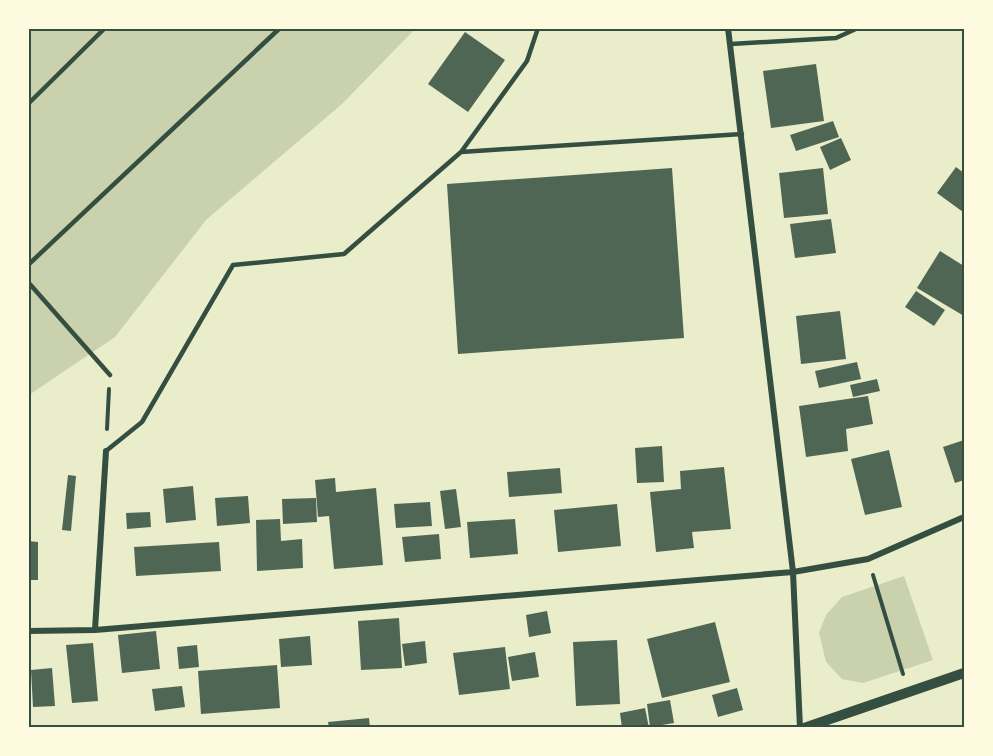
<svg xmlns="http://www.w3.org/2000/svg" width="993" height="756" font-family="Ubuntu,sans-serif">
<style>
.green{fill:#cad2ad}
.building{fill:#4f6655}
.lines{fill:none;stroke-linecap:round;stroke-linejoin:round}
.path{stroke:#344e41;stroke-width:4}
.service{stroke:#344e41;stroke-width:4.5}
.minor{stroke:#344e41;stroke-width:6}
.tertiary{stroke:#344e41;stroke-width:10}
.neatline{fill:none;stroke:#344e41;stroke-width:2}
</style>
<rect width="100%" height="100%" fill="#e9edc9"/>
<path class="green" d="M 29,29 L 415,29 L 342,104 L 206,220 L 115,337 L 29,395 Z
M 904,576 L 933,660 L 863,683 L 842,679 L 826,662 L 819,633 L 826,615 L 842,597 Z"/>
<path class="building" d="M 465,32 L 505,60 L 468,112 L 428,84 Z
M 816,64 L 824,121 L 771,128 L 763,71 Z
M 833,121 L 839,137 L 796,151 L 790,135 Z
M 841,138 L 851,160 L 830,170 L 820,147 Z
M 956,167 L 964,173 L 963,212 L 937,193 Z
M 672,168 L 684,338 L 458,354 L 447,184 Z
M 823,168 L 828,214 L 784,218 L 779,173 Z
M 831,219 L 836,253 L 795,258 L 790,224 Z
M 940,251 L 964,266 L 964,316 L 917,288 Z
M 916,291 L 945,310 L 934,326 L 905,307 Z
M 840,311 L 846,359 L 801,364 L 796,316 Z
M 857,362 L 861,379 L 819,388 L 815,371 Z
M 877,379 L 880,391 L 853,397 L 850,385 Z
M 868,396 L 873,424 L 846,429 L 848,451 L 806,457 L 799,406 Z
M 964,440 L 964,480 L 955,483 L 943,447 Z
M 662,446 L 664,482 L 637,483 L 635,448 Z
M 889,450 L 902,507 L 865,515 L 851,459 Z
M 724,467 L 731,529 L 692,532 L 694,548 L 656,552 L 650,492 L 681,489 L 680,471 Z
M 560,468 L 562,493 L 509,497 L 507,472 Z
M 68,475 L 76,476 L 71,531 L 62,530 Z
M 335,478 L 336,492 L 376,488 L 383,565 L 334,569 L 329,516 L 318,517 L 315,480 Z
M 193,486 L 196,520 L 166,523 L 163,489 Z
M 456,489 L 461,527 L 445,529 L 440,491 Z
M 248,496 L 250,523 L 217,526 L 215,498 Z
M 316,498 L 317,522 L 283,524 L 282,499 Z
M 430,502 L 432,526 L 396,528 L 394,504 Z
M 617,504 L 621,546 L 558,552 L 554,510 Z
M 150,512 L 151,527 L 127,529 L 126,513 Z
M 280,519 L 281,541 L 302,539 L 303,568 L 257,571 L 256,520 Z
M 515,519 L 518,554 L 470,558 L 467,522 Z
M 439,534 L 441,559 L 405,562 L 402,537 Z
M 28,541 L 38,542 L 38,580 L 28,580 Z
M 219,542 L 221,571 L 136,576 L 134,547 Z
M 547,611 L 551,633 L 529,637 L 526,615 Z
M 399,618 L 402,668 L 361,670 L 358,621 Z
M 715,622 L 730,682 L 662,698 L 647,639 Z
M 156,631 L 160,669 L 122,673 L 118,635 Z
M 310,636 L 312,665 L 281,667 L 279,639 Z
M 617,640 L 620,704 L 576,706 L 573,642 Z
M 425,641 L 427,663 L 405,666 L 402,644 Z
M 93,643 L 98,701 L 72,703 L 66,645 Z
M 197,645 L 199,667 L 179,669 L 177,647 Z
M 505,647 L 510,689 L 459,695 L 453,653 Z
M 535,652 L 539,677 L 512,681 L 508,657 Z
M 277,665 L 280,708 L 201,714 L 198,671 Z
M 52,668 L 55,706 L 33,707 L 31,670 Z
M 182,686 L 185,707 L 155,711 L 152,689 Z
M 737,688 L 743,710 L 718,717 L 712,695 Z
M 670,700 L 674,723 L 650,727 L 647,704 Z
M 645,708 L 649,728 L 622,728 L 620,713 Z
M 369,718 L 370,728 L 329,728 L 328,722 Z"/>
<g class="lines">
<path class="path" d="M 107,429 L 109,389
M 873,575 L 903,674"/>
<path class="service" d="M 731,44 L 836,38 L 858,28
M 28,104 L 105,28
M 461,152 L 742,134
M 28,265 L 280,28
M 28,282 L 110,375
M 106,451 L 142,422 L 233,265 L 344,254 L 461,152 L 527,61 L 538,28"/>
<path class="minor" d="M 728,28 L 793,572 L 800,728
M 95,630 L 106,451
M 28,631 L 95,630 L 793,572 L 868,559 L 964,517"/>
<path class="tertiary" d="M 804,728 L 964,673"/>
</g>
<rect width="993" height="756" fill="none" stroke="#fefae0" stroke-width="60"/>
<rect x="30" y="30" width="933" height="696" class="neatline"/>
</svg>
